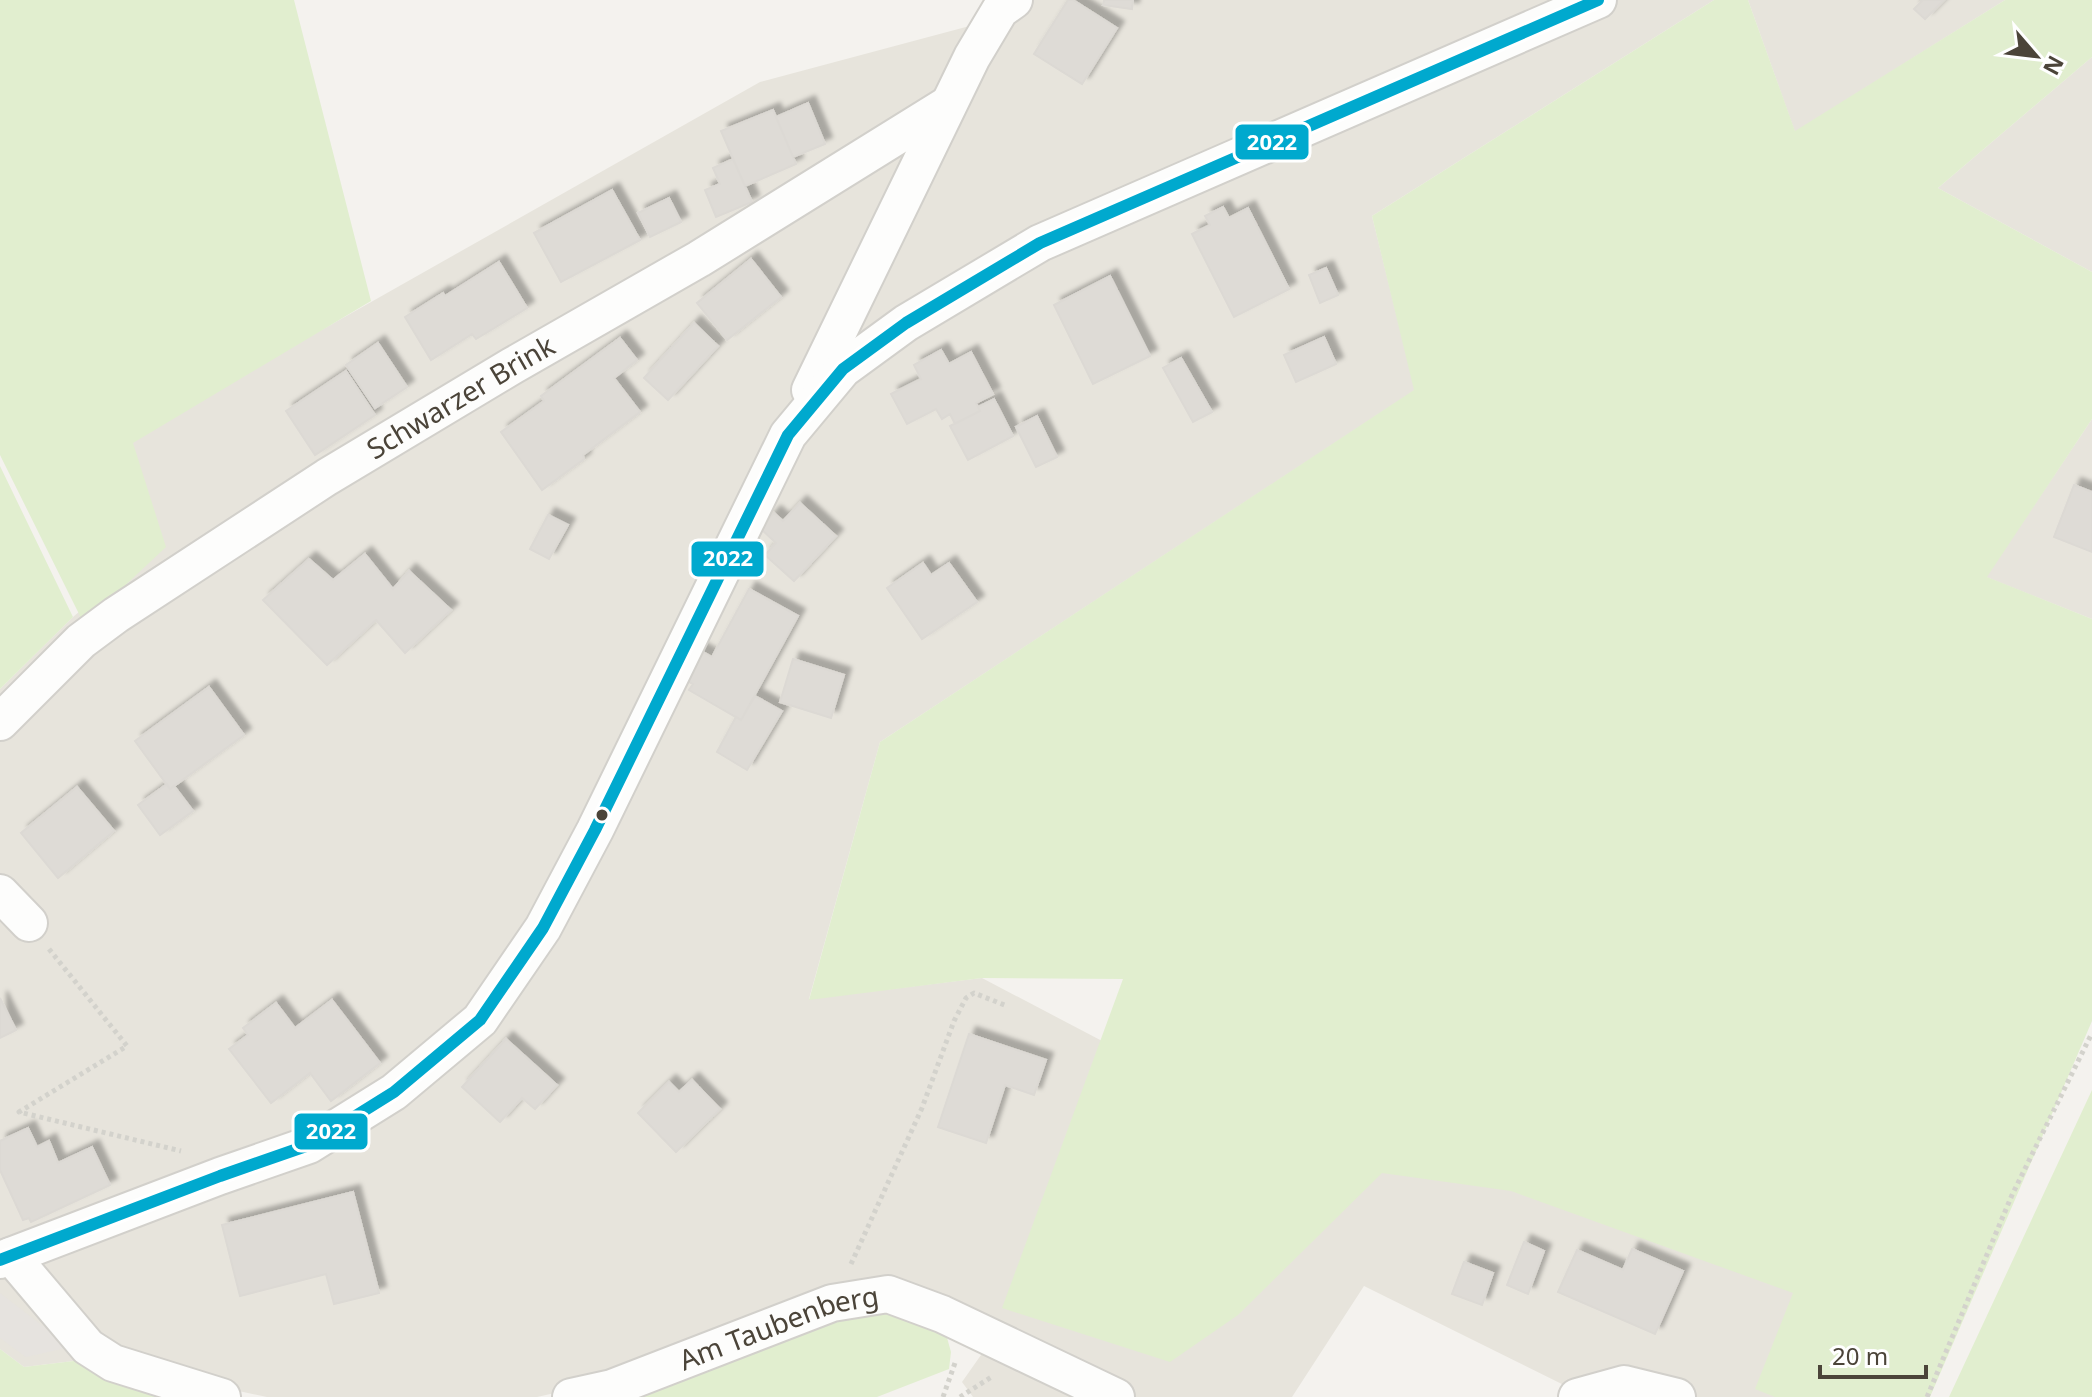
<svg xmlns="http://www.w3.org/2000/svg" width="2092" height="1397" font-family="'Noto Sans',sans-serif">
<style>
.residential{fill:#e7e4dc}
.green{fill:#e1eecf}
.parking{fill:#e6e3df}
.building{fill:#dedbd6;stroke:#dcd9d4;stroke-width:2;filter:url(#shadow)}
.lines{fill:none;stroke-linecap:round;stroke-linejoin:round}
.minor-casing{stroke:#d2d0cb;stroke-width:40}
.path{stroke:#d3d2cc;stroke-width:5;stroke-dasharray:4 4;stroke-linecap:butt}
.minor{stroke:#fdfdfc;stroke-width:36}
.bus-1-casing{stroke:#fff;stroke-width:18}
.bus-1{stroke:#00a9ce;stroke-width:12}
.bus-dot{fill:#4b4439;stroke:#fff;stroke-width:3}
.labels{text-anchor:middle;stroke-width:6;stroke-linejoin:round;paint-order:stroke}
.street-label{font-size:28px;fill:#4b4439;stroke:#fff}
.line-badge{stroke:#fff;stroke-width:3}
.badge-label{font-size:22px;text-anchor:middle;font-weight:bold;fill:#fff}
</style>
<defs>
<filter id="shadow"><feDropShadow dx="7" dy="-7" stdDeviation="2" flood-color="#0004"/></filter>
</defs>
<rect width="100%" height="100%" fill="#f4f2ee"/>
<path class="residential" d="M 1004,0 L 1714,0 L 1372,216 L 1415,390 L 880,742 L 809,999 L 982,978 L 1104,1042 L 1392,1127 L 1831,1293 L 1777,1397 L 1588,1397 L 1364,1286 L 1292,1397 L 973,1397 L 962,1382 L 981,1355 L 989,1322 L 608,1381 L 537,1397 L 267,1397 L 90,1359 L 24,1367 L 0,1349 L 0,689 L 73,617 L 160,543 L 132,443 L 242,375 L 760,82 L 977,24 Z
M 1748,0 L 2005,0 L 1795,132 Z
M 2092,57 L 2092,272 L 1938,188 Z
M 2092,419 L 2092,619 L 1986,577 Z"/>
<path class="green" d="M 0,0 L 294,0 L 371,301 L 133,443 L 166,547 L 84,624 L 0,455 Z
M 1714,0 L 1748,0 L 1795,131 L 2005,0 L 2092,0 L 2092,57 L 1938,188 L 2092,272 L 2092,419 L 1987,577 L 2092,619 L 2092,1021 L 1930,1397 L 1775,1397 L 1755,1389 L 1793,1293 L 1511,1191 L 1382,1173 L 1238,1315 L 1170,1362 L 1002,1308 L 1123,979 L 982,978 L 809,1000 L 880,742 L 1414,390 L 1372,216 Z
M 0,466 L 73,617 L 0,689 Z
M 2092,1090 L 2092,1397 L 1949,1397 Z
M 887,1304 L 944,1327 L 951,1352 L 949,1369 L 877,1397 L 605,1397 L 794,1327 Z
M 0,1349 L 24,1367 L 90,1359 L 189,1397 L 0,1397 Z"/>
<path class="parking" d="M 0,1293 L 70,1347 L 26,1357 L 0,1338 Z"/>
<path class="building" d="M 1068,0 L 1073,0 L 1117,28 L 1082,84 L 1034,54 Z
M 1104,0 L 1133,0 L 1132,9 L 1103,5 Z
M 1923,0 L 1944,0 L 1925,19 L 1914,9 Z
M 808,103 L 825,144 L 793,157 L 776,117 Z
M 773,110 L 796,164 L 745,186 L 721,131 Z
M 733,159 L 752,202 L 716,217 L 705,190 L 720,184 L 713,168 Z
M 612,190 L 640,240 L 561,282 L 534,233 Z
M 669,198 L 681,222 L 650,237 L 638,213 Z
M 1223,207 L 1229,218 L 1248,208 L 1289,289 L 1234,317 L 1192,234 L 1210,225 L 1205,216 Z
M 751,259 L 781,297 L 727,340 L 697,303 Z
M 499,262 L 527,308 L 476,339 L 472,334 L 431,360 L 405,317 L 443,293 L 445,296 Z
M 1326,268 L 1338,295 L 1320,303 L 1309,275 Z
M 1110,276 L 1150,356 L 1093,384 L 1054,305 Z
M 694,323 L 718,346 L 668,400 L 644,378 Z
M 1324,337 L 1336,364 L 1296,382 L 1284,355 Z
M 620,338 L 637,360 L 614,378 L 640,412 L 583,455 L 584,459 L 542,490 L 501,432 L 544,401 L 541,396 Z
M 378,343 L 407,387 L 375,408 L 346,365 Z
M 941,350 L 949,364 L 971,352 L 993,394 L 976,403 L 980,411 L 955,424 L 950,414 L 942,419 L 936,409 L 907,424 L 891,394 L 921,379 L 914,365 Z
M 1181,358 L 1212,412 L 1193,422 L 1163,368 Z
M 346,371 L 375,415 L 315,455 L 286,411 Z
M 994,399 L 1013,436 L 968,460 L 950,426 L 980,411 L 978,407 Z
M 1037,416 L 1057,457 L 1036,467 L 1016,427 Z
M 2074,485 L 2092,492 L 2092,552 L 2054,537 Z
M 800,503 L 836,536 L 794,581 L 765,555 L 776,543 L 760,528 L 774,513 L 783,521 Z
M 548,515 L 568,525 L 549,559 L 530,549 Z
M 365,554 L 393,589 L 409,571 L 451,610 L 405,653 L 376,620 L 327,665 L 263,600 L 309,559 L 333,580 Z
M 923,563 L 931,575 L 949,563 L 977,602 L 922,639 L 887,588 Z
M 749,589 L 798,616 L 741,720 L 689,690 L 693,684 L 682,678 L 698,649 L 712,657 Z
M 793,659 L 844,675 L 831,718 L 780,702 Z
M 209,687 L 244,735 L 170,789 L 135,741 Z
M 755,696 L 782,711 L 747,770 L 717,752 L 736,717 L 741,720 Z
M 167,784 L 170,789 L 174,786 L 193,811 L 160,835 L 138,805 Z
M 77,787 L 114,831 L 58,878 L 21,833 Z
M 0,998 L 16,1030 L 0,1038 Z
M 332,1000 L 380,1063 L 331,1101 L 310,1073 L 271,1103 L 229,1049 L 248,1035 L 243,1028 L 276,1003 L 295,1028 Z
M 969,1034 L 1046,1060 L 1034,1095 L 1005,1085 L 986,1143 L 938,1127 Z
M 506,1039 L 557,1085 L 535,1109 L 522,1098 L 500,1122 L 462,1087 Z
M 692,1080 L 720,1109 L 676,1152 L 638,1113 L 669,1082 L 679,1092 Z
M 28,1128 L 37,1147 L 49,1141 L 58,1163 L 92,1147 L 110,1185 L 31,1222 L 29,1218 L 23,1220 L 0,1170 L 0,1141 Z
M 353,1192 L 379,1293 L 334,1304 L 326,1274 L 240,1296 L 222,1225 Z
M 1524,1242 L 1544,1251 L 1528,1294 L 1507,1285 Z
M 1632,1249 L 1683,1271 L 1655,1334 L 1558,1292 L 1577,1250 L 1623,1270 Z
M 1464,1262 L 1493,1273 L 1482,1305 L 1452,1294 Z"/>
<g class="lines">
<defs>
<g id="minor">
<path d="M 810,390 L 972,57 L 1000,10 L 1014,0"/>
<path id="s1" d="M 0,722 L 81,641 L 116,615 L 327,477 L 512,366 L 699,259 L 947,105"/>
<path d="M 0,893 L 29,923"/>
<path d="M 11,1256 L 88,1347 L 113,1363 L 222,1397"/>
<path d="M 0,1260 L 220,1176 L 309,1145 L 394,1092 L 480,1020 L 543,928 L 595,830 L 788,435 L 843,369 L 906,323 L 1040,243 L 1598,0"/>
<path id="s2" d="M 571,1397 L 612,1388 L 832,1303 L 888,1294 L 942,1314 L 1116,1397"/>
<path d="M 1577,1397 L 1624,1384 L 1677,1397"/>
</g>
</defs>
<use href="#minor" class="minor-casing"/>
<path class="path" d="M 49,949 L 127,1046 L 19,1112 L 181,1151
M 851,1264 L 922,1108 L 954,1021 L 966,998 L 974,993 L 1007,1006
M 943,1397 L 956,1360
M 960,1397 L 993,1376
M 1927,1397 L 2012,1195 L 2092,1033"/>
<use href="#minor" class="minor"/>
<defs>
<path id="bus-1" d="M 0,1260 L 220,1176 L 309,1145 L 394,1092 L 480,1020 L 543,928 L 595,830 L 788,435 L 843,369 L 906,323 L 1040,243 L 1598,0"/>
</defs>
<use href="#bus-1" class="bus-1-casing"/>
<use href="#bus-1" class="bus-1"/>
</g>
<circle class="bus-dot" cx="602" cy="815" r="7"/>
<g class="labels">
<g class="street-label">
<text dy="10" stroke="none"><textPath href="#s1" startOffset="566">Schwarzer Brink</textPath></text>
<text dy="10" stroke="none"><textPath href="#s2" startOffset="220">Am Taubenberg</textPath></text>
</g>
</g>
<g class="line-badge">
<rect x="1234" y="123" width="76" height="38" rx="8" fill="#00a9ce"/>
<rect x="690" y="540" width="75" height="38" rx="8" fill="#00a9ce"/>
<rect x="293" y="1112" width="76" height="39" rx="8" fill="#00a9ce"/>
</g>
<g class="badge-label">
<text x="1272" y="150">2022</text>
<text x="728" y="566">2022</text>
<text x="331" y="1139">2022</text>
</g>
<g transform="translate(2036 56) rotate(118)" stroke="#ffffff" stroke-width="6" paint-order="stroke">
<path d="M0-6L14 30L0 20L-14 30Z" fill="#4b4439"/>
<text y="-12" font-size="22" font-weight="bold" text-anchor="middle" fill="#4b4439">N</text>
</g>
<path d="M1820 1365v12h106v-12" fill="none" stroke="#4b4439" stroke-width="4"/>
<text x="1832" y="1365" font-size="24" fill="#4b4439" stroke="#ffffff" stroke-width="6" paint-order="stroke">20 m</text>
</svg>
